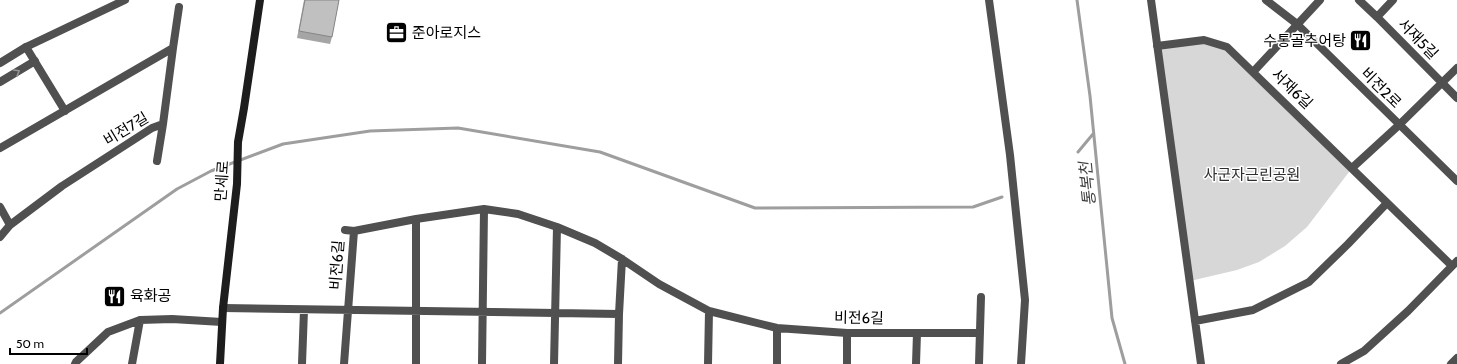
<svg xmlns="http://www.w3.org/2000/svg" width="1457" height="364" font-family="Cabin,'Noto Sans KR',sans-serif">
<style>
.green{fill:#d7d7d7}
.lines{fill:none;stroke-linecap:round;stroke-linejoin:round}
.stream{stroke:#9e9e9e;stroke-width:3}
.minor{stroke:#505050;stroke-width:8}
.tertiary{stroke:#505050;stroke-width:8}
.secondary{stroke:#1d1d1d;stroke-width:8}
.wall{fill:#a5a5a5}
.building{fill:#c0c0c0;stroke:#868686}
.oneway{stroke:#969696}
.labels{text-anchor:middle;stroke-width:3;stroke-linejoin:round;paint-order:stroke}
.poi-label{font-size:15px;fill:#000;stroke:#fff;text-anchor:start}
.street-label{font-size:15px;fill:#000;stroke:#fff}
.park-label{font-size:15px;fill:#2e2e2e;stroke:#fff}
.water-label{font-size:16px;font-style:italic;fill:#3f3f3f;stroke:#fff}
</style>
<rect width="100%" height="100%" fill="#fff"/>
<path class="green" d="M 1204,40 L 1227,47 L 1352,168 L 1307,227 L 1285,246 L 1259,262 L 1237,270 L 1190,281 L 1157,46 Z"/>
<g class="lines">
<path class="stream" d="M 1077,0 L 1090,96 L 1112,318 L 1125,364
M 1078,152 L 1093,134
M 0,313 L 177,189 L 211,171 L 283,144 L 370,131 L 458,128 L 600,152 L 755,208 L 973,207 L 1002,197"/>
<path class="minor" d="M 1151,0 L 1201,364
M 1359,0 L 1377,17 L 1457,98
M 1377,17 L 1393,0
M 1157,46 L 1204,40 L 1227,47 L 1452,266
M 26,47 L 65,111
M 173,48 L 179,7
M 1254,71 L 1320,0
M 0,148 L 173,48 L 163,124 L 152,128 L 62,186 L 10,225 L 0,237
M 157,161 L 163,124
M 1352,168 L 1399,125 L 1457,68
M 0,207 L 10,225
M 345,230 L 354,231 L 416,219 L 484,209 L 518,214 L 557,227 L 595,243 L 622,259 L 659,284 L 709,311 L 777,328 L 847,333 L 980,333
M 223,308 L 619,314
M 1195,321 L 1253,310 L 1309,282 L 1348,244 L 1387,203
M 777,328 L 777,364
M 847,333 L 847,364
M 75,364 L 76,362 L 108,332 L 140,320 L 172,319 L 222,322
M 132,364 L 140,320
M 302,364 L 304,310
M 344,364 L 354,231
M 416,364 L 416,219
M 482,364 L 484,209
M 554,364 L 557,227
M 618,364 L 619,314 L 622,259
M 708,364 L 709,311
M 916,364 L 917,333
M 979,364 L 981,297
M 1341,364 L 1364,351 L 1408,311 L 1457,261"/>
<path class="tertiary" d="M 989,0 L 1010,155 L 1025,300 L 1021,364
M 1266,0 L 1297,24 L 1457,181
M 0,63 L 26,47 L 125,0
M 0,82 L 35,61
M 1451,364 L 1457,358"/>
<path class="secondary" d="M 220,364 L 223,308 L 237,184 L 238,142 L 244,108 L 260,0"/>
</g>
<path class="wall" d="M 304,0 L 339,0 L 332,37 L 330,44 L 297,38 Z"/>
<path class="building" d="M 305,0 L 339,0 L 332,37 L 299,31 Z"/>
<defs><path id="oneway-chevron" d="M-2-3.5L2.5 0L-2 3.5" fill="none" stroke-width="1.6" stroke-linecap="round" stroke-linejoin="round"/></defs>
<use class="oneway" href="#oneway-chevron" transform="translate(17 72) rotate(-31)"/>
<defs>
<symbol id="office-square" viewBox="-11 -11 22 22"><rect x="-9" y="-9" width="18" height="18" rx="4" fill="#000" stroke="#fff"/><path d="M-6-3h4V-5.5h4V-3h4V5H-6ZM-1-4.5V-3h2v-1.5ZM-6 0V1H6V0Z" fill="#fff"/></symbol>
<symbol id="restaurant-square" viewBox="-11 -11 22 22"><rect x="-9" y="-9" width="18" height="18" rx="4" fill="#000" stroke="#fff"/><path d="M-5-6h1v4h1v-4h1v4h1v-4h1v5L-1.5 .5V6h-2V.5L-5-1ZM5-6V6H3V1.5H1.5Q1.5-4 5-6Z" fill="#fff"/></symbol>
</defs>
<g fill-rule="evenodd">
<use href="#office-square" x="384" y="20" width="25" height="25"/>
<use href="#restaurant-square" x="1348" y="28" width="25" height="25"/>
<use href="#restaurant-square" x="102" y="284" width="25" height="25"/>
</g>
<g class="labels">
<g class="poi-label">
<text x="412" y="38">준아로지스</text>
<text x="1346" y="46" text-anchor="end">수통골추어탕</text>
<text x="130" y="301">육화공</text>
</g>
<g class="street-label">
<text transform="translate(1418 39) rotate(46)" y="5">서재5길</text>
<text transform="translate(1381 88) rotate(45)" y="5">비전2로</text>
<text transform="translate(1292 89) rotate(44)" y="5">서재6길</text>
<text transform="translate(126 129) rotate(-31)" y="5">비전7길</text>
<text transform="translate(222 181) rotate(-86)" y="5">만세로</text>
<text transform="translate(337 265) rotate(-86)" y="5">비전6길</text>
<text transform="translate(859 318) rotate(1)" y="5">비전6길</text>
</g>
<g class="park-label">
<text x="1252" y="180">사군자근린공원</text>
</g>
<g class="water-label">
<text transform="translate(1087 184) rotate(-96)" y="6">통복천</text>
</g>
</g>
<path d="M10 348v6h77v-6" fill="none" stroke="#000000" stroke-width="2"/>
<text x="16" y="348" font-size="12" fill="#000000" stroke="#ffffff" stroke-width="3" paint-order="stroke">50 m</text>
</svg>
